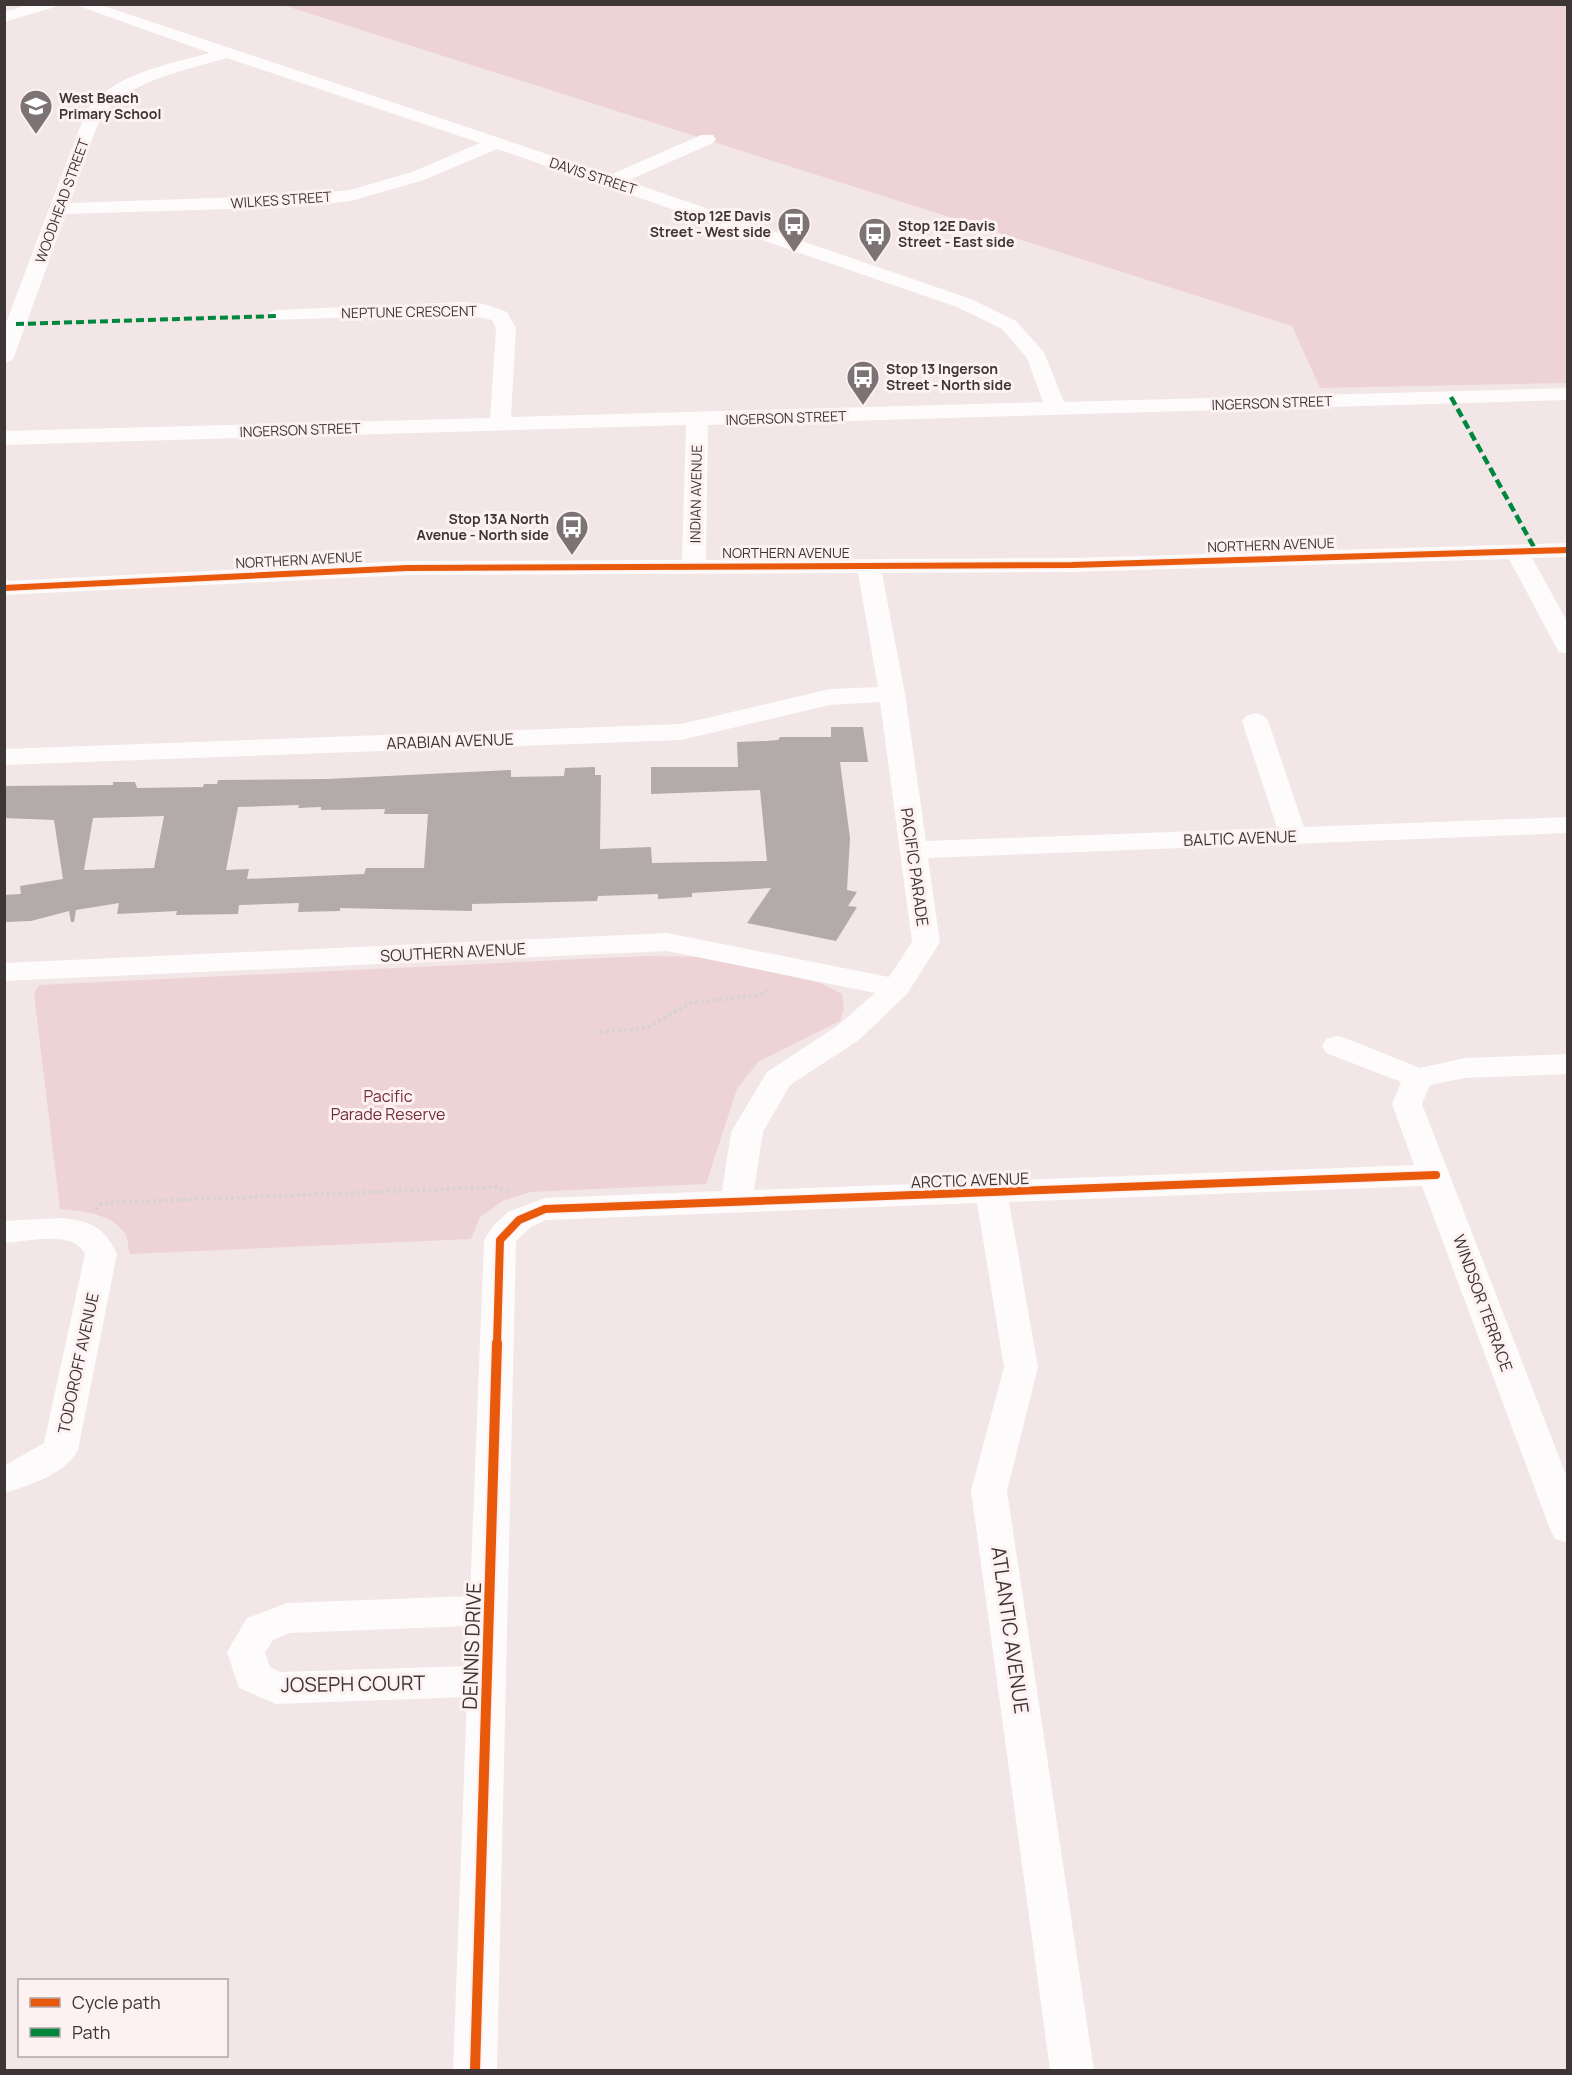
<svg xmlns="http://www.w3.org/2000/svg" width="1572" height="2075" font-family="Manrope,sans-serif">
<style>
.green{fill:#eed3d6}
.building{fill:#b3aaab;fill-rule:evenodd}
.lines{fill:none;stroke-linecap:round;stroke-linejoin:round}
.path{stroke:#d7d3d3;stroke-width:4;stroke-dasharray:3 3;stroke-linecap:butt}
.minor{fill:#fdfbfb;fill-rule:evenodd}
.quiet-far1{stroke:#00873e;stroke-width:4;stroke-dasharray:8 4;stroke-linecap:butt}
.quiet{stroke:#00873e;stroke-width:4.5;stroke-dasharray:9 4.5;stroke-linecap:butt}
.cycleway-far2-casing{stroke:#fef1f2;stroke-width:9}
.cycleway-far1-casing{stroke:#fef1f2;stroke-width:11}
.cycleway-casing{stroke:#fef1f2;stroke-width:14}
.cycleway-far2{stroke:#e8590c;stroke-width:6}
.cycleway-far1{stroke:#e8590c;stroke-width:8}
.cycleway{stroke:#e8590c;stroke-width:10}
.labels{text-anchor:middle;stroke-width:6;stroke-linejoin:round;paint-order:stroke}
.far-poi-label{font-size:14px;font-weight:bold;fill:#3e3536;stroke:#fef1f2;text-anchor:start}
.far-street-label{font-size:14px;fill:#3e3536;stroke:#fef1f2}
.street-label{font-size:16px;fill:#3e3536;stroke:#fef1f2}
.park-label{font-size:16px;fill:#722d3a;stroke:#fef1f2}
.near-street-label{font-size:20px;fill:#3e3536;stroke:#fef1f2}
</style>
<rect width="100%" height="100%" fill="#f2e6e7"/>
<path class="green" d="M 283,5 L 1567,5 L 1567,383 L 1320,388 L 1292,326 Z
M 645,956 L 704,957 L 820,983 L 842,994 L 844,1009 L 840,1021 L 758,1062 L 737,1089 L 706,1184 L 530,1192 L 503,1201 L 480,1217 L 471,1239 L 130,1254 C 128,1248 128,1239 126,1235 C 113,1213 82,1211 60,1209 L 34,994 L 39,985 Z"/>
<path class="building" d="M 831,727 L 863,727 L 868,762 L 840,762 L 850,838 L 847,890 L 857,892 L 848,906 L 857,907 L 836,941 L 747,923 L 771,888 L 692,893 L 692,897 L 658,899 L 658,894 L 598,896 L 597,901 L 472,904 L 472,911 L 340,908 L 340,911 L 298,912 L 299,903 L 239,905 L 238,914 L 176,915 L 177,911 L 117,914 L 119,903 L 76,910 L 74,922 L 71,922 L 69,911 L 31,921 L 4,922 L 4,895 L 21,894 L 20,886 L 63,879 L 54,820 L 4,818 L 4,786 L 113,785 L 113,782 L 135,782 L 137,788 L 203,787 L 204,784 L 217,784 L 218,780 L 327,779 L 511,770 L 511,777 L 564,776 L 565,768 L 595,767 L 595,775 L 601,775 L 600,849 L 651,847 L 652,863 L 767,861 L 760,790 L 651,794 L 651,767 L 738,767 L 737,742 L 766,741 L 778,740 L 780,737 L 831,737 ZM 299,805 L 298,808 L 321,807 L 321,810 L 385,809 L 384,814 L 428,814 L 424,868 L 366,868 L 364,874 L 247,879 L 249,869 L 226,870 L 238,807 ZM 164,816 L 154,868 L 84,870 L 93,818 Z"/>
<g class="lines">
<path class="path" d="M 600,1032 L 647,1028 L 690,1003 L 759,995 L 771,990
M 95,1209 L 102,1203 L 497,1187 L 510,1193"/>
<path class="minor" d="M 30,4 L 57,4 L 55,7 L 4,22 L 4,12 Z
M 73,4 L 98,4 L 610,175 L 701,135 L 713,135 L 716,139 L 713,143 L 627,181 L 971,299 L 1016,321 L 1044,352 L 1064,402 L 1568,388 L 1568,400 L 708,425 L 706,560 L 1072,558 L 1568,543 L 1568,557 L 1532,558 L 1568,623 L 1568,654 L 1559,652 L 1556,647 L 1509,559 L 1072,572 L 882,573 L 905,694 L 926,841 L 1277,828 L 1242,721 L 1246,716 L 1255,713 L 1264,716 L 1268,721 L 1304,827 L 1568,817 L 1568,833 L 928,858 L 940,942 L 907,994 L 859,1040 L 790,1085 L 763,1132 L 754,1190 L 1414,1165 L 1392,1104 L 1401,1082 L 1326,1053 L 1322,1046 L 1326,1039 L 1337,1036 L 1348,1039 L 1420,1068 L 1465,1058 L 1568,1054 L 1568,1074 L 1465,1078 L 1430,1085 L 1422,1104 L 1568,1480 L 1568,1543 L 1555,1539 L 1550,1529 L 1422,1186 L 1009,1202 L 1038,1367 L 1007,1491 L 1094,2070 L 1050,2070 L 971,1491 L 1004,1367 L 977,1203 L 546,1220 L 531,1227 L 516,1241 L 497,2070 L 453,2070 L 467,1697 L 276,1704 L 239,1688 L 227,1652 L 247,1618 L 287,1603 L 470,1596 L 484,1240 L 493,1226 L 508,1212 L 545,1198 L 722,1191 L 731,1132 L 767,1072 L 837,1026 L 875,993 L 667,951 L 4,981 L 4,963 L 667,933 L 889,977 L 912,942 L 880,702 L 830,705 L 681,740 L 4,765 L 4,749 L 681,724 L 830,689 L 878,687 L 858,573 L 407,575 L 4,595 L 4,581 L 407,561 L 682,560 L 686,425 L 4,445 L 4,431 L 490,418 L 496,328 L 492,320 L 462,314 L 270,320 L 267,316 L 270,312 L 277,310 L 462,302 L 484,304 L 507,312 L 516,328 L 511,417 L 1043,402 L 1027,358 L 1002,329 L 957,307 L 497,149 L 424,180 L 351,201 L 300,207 L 66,214 L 14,357 L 11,361 L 4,363 L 4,328 L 86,111 C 112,74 169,64 210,53 ZM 227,58 L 480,143 L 412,172 L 350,190 L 300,195 L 70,203 C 77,185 95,123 105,112 C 130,81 189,69 227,58 ZM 469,1626 L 468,1666 L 280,1672 L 270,1667 L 265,1653 L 273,1640 L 290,1633 Z
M 60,1218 C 90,1221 104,1226 117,1254 L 78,1450 C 64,1475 30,1485 4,1493 L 4,1466 L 44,1443 L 85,1254 C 73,1229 26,1242 4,1243 L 4,1221 Z"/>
<path class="quiet-far1" d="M 16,324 L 277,316"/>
<path class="quiet" d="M 1451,397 L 1536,551"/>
<defs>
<path id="cycleway-far2" d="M 4,588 L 407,568 L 1072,565 L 1568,550"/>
<path id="cycleway-far1" d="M 497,1344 L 500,1240 L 519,1220 L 545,1209 L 1436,1175"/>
<path id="cycleway" d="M 475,2070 L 497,1343"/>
</defs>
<use href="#cycleway-far2" class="cycleway-far2-casing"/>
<use href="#cycleway-far1" class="cycleway-far1-casing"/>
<use href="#cycleway" class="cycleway-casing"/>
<use href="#cycleway-far2" class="cycleway-far2"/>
<use href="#cycleway-far1" class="cycleway-far1"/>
<use href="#cycleway" class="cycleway"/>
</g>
<defs>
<symbol id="school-pin" viewBox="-11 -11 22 30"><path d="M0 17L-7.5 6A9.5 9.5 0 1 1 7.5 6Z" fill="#7d7374" stroke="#fef1f2"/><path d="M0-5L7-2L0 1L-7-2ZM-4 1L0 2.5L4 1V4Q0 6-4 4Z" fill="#fff"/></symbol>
<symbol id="bus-pin" viewBox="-11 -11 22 30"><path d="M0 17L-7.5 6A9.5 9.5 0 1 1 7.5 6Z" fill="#7d7374" stroke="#fef1f2"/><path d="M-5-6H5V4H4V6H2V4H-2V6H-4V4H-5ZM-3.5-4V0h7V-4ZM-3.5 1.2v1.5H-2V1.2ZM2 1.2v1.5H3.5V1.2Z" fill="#fff"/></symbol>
</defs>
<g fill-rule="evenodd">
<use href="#school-pin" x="17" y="87" width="38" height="52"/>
<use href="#bus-pin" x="775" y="205" width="38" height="52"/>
<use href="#bus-pin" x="856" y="215" width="38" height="52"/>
<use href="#bus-pin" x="844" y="358" width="38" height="52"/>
<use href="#bus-pin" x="553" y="508" width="38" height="52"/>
</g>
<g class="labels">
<g class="far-poi-label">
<text x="59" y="103">West Beach<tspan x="59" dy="16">Primary School</tspan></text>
<text x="771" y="221" text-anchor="end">Stop 12E Davis<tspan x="771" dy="16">Street - West side</tspan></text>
<text x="898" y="231">Stop 12E Davis<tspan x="898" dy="16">Street - East side</tspan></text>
<text x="886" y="374">Stop 13 Ingerson<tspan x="886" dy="16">Street - North side</tspan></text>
<text x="549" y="524" text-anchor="end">Stop 13A North<tspan x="549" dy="16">Avenue - North side</tspan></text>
</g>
<g class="far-street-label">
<text transform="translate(593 176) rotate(18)" y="5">DAVIS STREET</text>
<text transform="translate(281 200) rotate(-4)" y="5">WILKES STREET</text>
<text transform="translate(62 201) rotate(-70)" y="5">WOODHEAD STREET</text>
<text transform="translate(409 312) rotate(-1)" y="5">NEPTUNE CRESCENT</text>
<text transform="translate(1272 403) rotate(-2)" y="5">INGERSON STREET</text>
<text transform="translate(786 418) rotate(-2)" y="5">INGERSON STREET</text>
<text transform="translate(300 430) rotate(-2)" y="5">INGERSON STREET</text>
<text transform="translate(696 494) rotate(-89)" y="5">INDIAN AVENUE</text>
<text transform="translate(1271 545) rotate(-2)" y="5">NORTHERN AVENUE</text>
<text x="786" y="558">NORTHERN AVENUE</text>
<text transform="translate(299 560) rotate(-3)" y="5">NORTHERN AVENUE</text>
</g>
<g class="street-label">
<text transform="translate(450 741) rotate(-2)" y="6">ARABIAN AVENUE</text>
<text transform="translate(1240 838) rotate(-2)" y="6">BALTIC AVENUE</text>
<text transform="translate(915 867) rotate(82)" y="6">PACIFIC PARADE</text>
<text transform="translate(453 952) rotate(-3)" y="6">SOUTHERN AVENUE</text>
<text transform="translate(970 1180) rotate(-2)" y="6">ARCTIC AVENUE</text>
<text transform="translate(1483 1303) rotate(70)" y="6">WINDSOR TERRACE</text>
<text transform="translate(78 1363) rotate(-78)" y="6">TODOROFF AVENUE</text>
</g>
<g class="park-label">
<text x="388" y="1102">Pacific<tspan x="388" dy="18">Parade Reserve</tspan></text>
</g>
<g class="near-street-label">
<text transform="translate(1010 1630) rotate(82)" y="7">ATLANTIC AVENUE</text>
<text transform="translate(472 1646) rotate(-88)" y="7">DENNIS DRIVE</text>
<text transform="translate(353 1684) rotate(-1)" y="7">JOSEPH COURT</text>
</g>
</g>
<rect width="1572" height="2075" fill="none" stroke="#3e3536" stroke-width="12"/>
<rect x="18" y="1979" width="210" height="78" fill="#fef1f2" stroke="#b1a6a7" stroke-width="1.5"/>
<rect x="30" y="1998" width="30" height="9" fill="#e8590c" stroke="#b1a6a7" stroke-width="1.5"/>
<text x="72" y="2009" font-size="18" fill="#3e3536">Cycle path</text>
<rect x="30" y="2028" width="30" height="9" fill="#00873e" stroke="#b1a6a7" stroke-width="1.5"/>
<text x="72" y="2039" font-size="18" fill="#3e3536">Path</text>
</svg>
